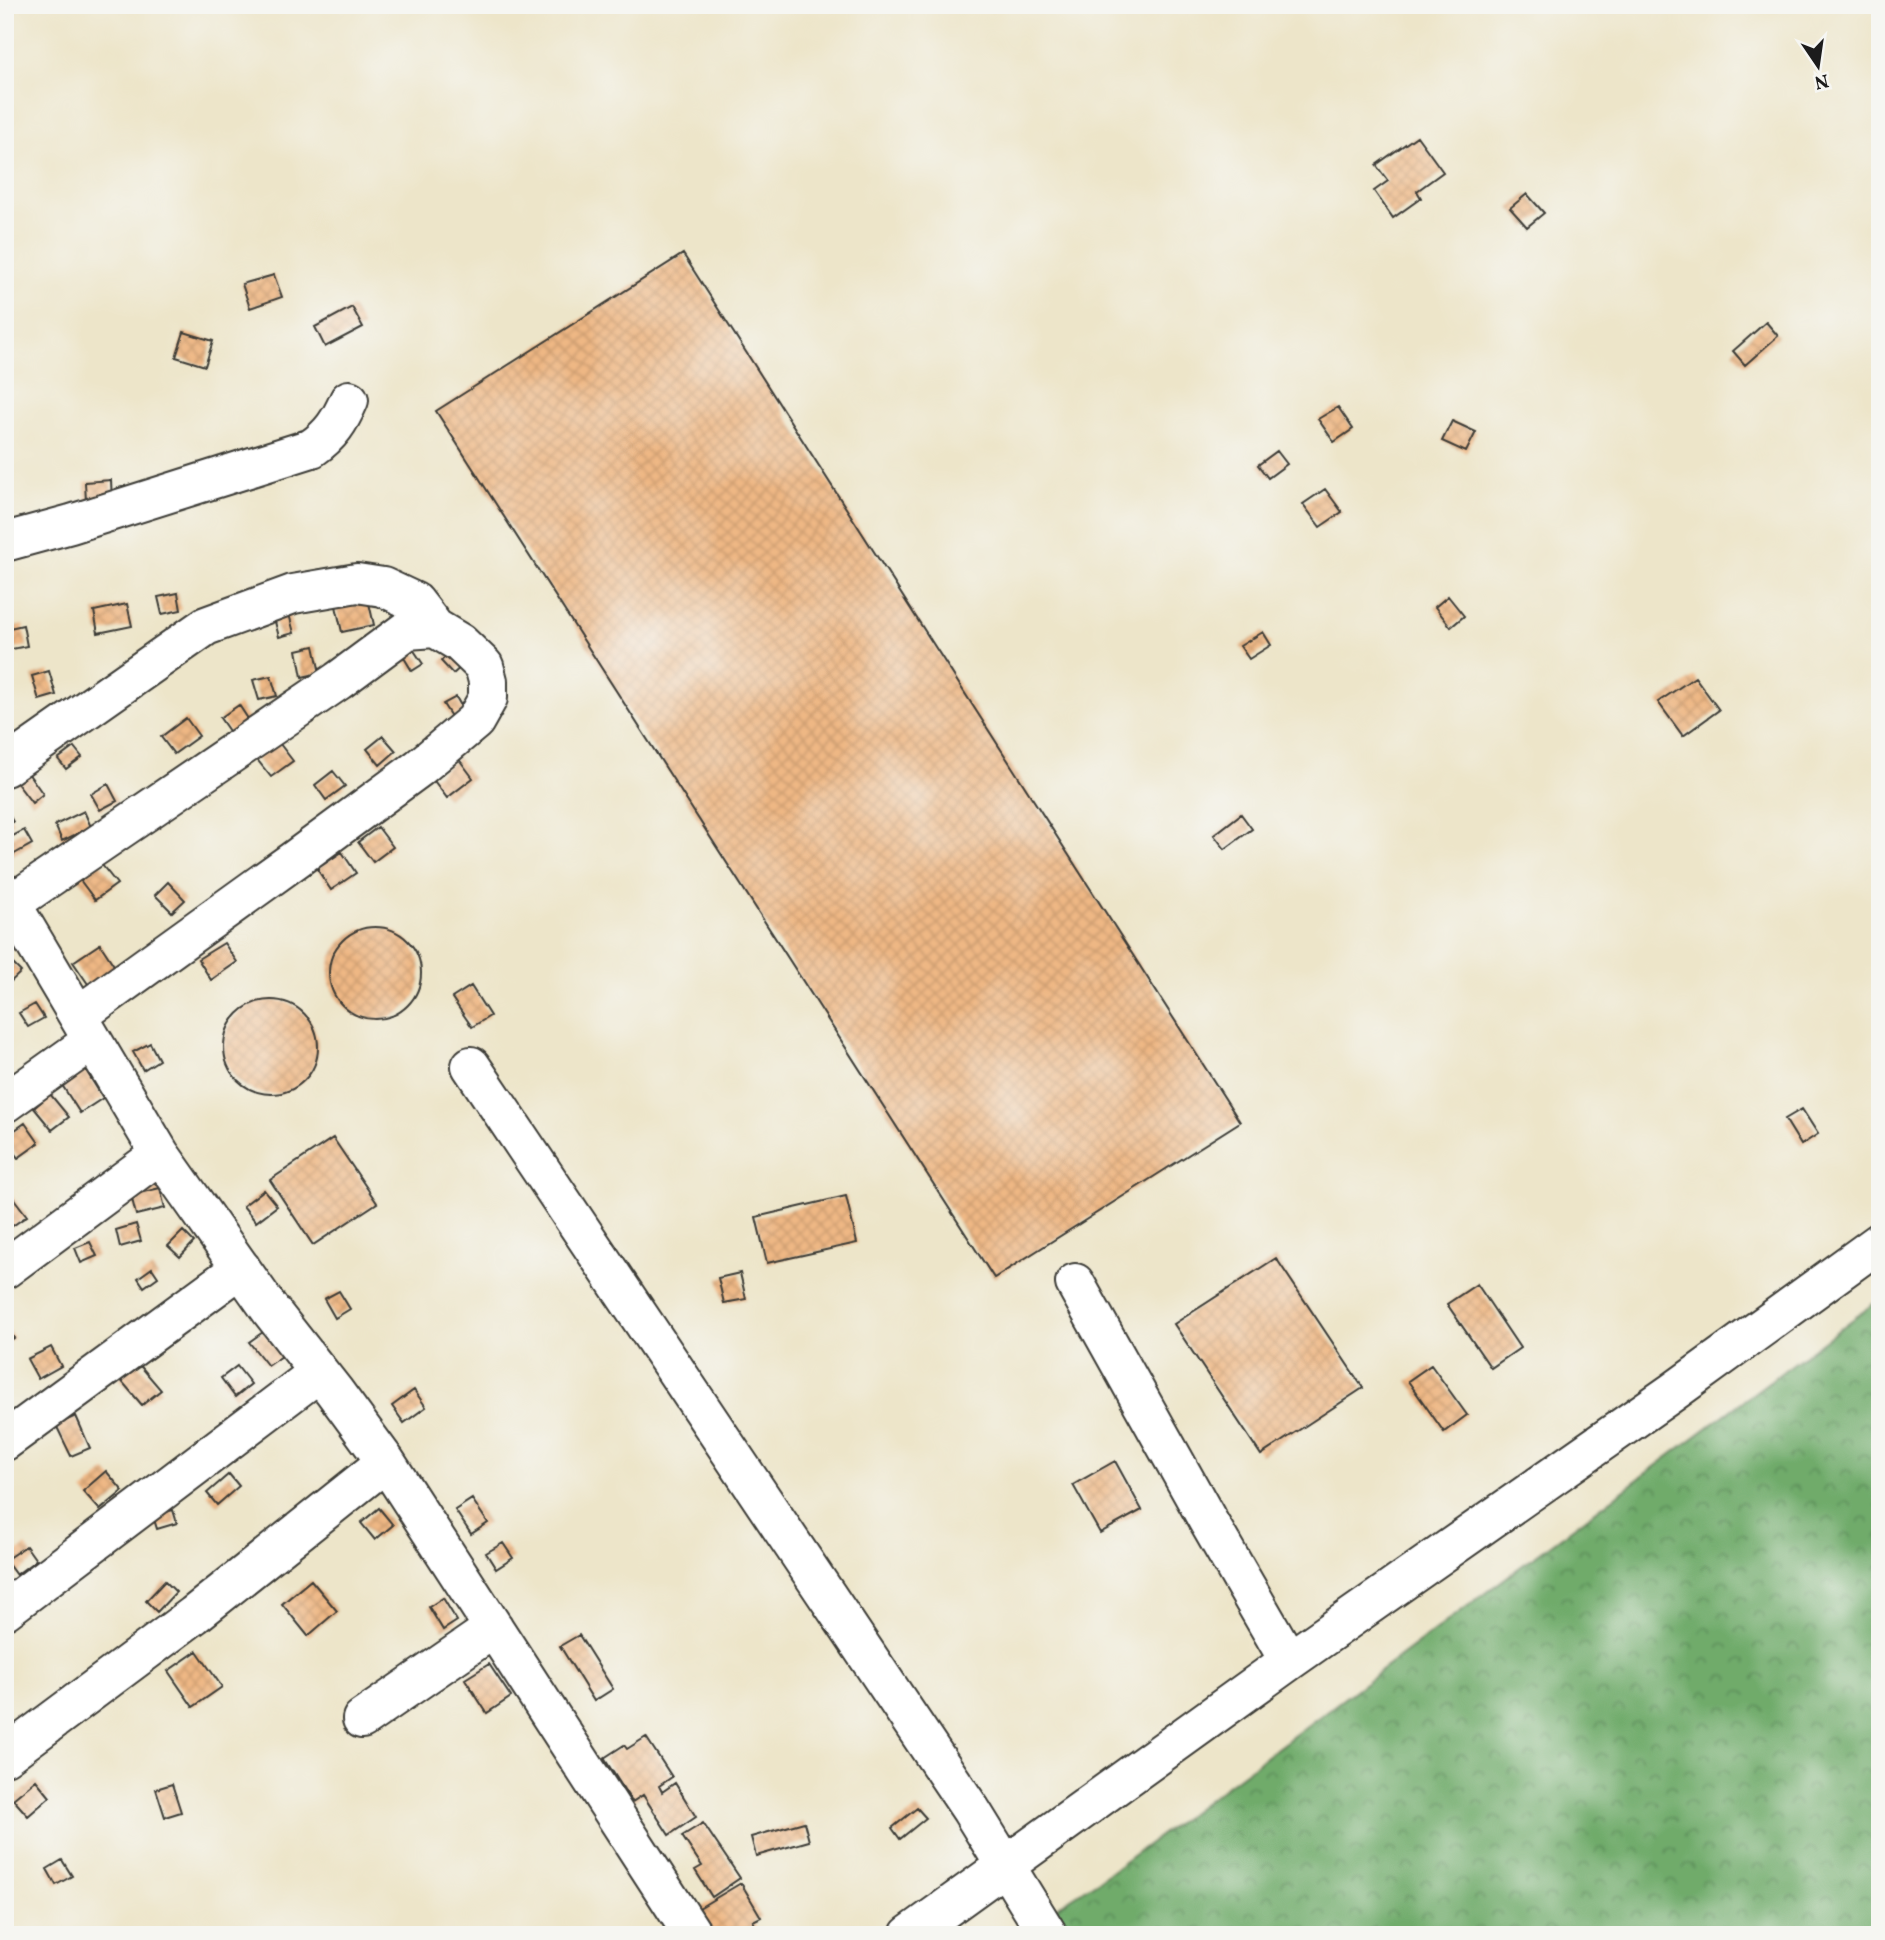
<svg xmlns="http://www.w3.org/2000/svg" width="1885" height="1940" font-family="Vollkorn,serif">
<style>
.forest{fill:url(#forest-crowns);stroke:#466444;stroke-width:2}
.building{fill:url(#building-cross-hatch)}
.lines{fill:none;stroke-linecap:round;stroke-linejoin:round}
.minor-casing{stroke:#3b3a36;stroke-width:42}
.minor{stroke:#fff;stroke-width:38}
</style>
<defs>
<pattern id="forest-crowns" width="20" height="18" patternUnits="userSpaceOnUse" patternTransform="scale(1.75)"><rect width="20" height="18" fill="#6fab6b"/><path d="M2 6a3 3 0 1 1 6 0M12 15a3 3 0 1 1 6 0" fill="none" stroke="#5a8a57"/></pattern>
<pattern id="building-cross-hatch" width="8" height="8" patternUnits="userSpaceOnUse" patternTransform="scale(1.75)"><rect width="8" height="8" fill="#eeb784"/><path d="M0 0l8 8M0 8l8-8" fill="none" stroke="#cc9d71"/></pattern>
</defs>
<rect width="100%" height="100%" fill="#f6f6f2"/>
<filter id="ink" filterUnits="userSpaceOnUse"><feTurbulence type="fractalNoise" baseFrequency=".0143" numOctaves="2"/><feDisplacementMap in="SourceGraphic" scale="14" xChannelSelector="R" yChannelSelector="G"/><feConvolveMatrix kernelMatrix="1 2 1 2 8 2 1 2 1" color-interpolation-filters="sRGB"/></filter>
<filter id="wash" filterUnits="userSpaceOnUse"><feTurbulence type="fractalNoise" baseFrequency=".00686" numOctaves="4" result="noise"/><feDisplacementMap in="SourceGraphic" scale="28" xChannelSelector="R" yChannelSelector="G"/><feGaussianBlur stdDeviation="1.57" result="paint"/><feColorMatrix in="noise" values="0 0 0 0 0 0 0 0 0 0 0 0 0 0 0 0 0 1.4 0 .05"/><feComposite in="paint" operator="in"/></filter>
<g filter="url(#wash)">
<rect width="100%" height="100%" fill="#ede5c9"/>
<path class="forest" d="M 1880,1299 L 1880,1935 L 1014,1935 L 1108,1874 Z"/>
<g id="blocks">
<path class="building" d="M 1417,136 L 1443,172 L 1417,191 L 1421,198 L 1393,218 L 1374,191 L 1388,181 L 1376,165 Z
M 1527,194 L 1544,213 L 1527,227 L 1510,208 Z
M 683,254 L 1240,1122 L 994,1278 L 436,411 Z
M 274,275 L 282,297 L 250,308 L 242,284 Z
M 352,307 L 363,327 L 325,347 L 315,327 Z
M 1766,322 L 1778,336 L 1745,365 L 1733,351 Z
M 184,332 L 213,341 L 205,366 L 176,357 Z
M 1338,407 L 1353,429 L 1334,442 L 1318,419 Z
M 1452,421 L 1476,432 L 1466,452 L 1442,441 Z
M 1277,451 L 1287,464 L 1268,478 L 1258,465 Z
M 111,480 L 112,501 L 86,502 L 85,482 Z
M 1325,489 L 1342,512 L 1320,527 L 1303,504 Z
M 178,593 L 181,610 L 162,614 L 158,597 Z
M 1448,596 L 1464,616 L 1451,627 L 1435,607 Z
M 368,599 L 374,625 L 342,632 L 336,606 Z
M 127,604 L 132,626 L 98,633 L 94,611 Z
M 288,610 L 294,633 L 279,637 L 273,614 Z
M 23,625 L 27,646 L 7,650 L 5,629 Z
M 1263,632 L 1271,645 L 1249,659 L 1240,646 Z
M 314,646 L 320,673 L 302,677 L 297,650 Z
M 413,649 L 423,664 L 412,671 L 403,656 Z
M 451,652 L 463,665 L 453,674 L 441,661 Z
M 49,671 L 56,695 L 39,700 L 32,676 Z
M 271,676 L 277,696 L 259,700 L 253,680 Z
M 1695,677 L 1719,710 L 1683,736 L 1658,702 Z
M 456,697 L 464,711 L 452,718 L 443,704 Z
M 239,705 L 250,722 L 231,734 L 220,718 Z
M 186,718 L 199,736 L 174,754 L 161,737 Z
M 5,723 L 15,737 L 5,744 Z
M 273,735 L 293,761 L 271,777 L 251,752 Z
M 383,736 L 396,751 L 380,765 L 367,749 Z
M 74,747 L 82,757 L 66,769 L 58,759 Z
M 458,758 L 473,778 L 447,798 L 432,778 Z
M 333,771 L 345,786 L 326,800 L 315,785 Z
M 28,773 L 43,794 L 32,803 L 16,782 Z
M 108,784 L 117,801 L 100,810 L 91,794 Z
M 5,807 L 13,822 L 5,826 Z
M 84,811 L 91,827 L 62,841 L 55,825 Z
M 1241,814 L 1252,829 L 1225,849 L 1214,835 Z
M 378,827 L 393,847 L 373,862 L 358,842 Z
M 24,830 L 32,844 L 9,857 L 5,850 L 5,840 Z
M 342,852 L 356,873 L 331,890 L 317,869 Z
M 98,860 L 117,884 L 95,900 L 77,876 Z
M 168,882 L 185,900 L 172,912 L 155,895 Z
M329 973a46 46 0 1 1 92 0a46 46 0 1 1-92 0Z
M 224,943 L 237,962 L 211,980 L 198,959 Z
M 100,944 L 117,970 L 90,987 L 73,962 Z
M 5,956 L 21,972 L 5,987 Z
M 471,986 L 490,1016 L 472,1027 L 452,998 Z
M224 1047a47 47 0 1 1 94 0a47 47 0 1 1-94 0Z
M 35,1004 L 44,1018 L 28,1027 L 19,1013 Z
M 150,1043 L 159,1060 L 143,1070 L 133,1052 Z
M 85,1069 L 103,1098 L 80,1113 L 62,1085 Z
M 50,1094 L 69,1117 L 52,1130 L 34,1108 Z
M 1802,1109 L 1818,1134 L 1801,1145 L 1785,1119 Z
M 25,1123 L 39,1143 L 18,1158 L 5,1140 L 5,1137 Z
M 333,1138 L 377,1203 L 313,1245 L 270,1180 Z
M 5,1187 L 27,1216 L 5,1231 Z
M 160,1188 L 165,1208 L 136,1215 L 131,1195 Z
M 264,1190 L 277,1206 L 256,1222 L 243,1206 Z
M 846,1196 L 857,1243 L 767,1263 L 756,1217 Z
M 136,1224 L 141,1241 L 120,1247 L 116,1230 Z
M 183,1231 L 194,1242 L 180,1257 L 168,1246 Z
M 90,1242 L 97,1256 L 81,1263 L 75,1248 Z
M 1276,1258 L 1363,1388 L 1261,1455 L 1174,1324 Z
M 152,1268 L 158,1277 L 144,1287 L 138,1278 Z
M 740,1273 L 746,1299 L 724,1303 L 718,1278 Z
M 1477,1284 L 1520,1348 L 1491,1368 L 1447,1304 Z
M 339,1291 L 350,1309 L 335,1318 L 324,1299 Z
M 5,1326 L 14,1338 L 5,1344 Z
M 263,1332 L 282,1356 L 268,1366 L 249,1342 Z
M 51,1347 L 61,1366 L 38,1379 L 27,1359 Z
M 137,1362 L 161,1390 L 142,1405 L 119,1378 Z
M 1431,1365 L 1467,1415 L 1444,1432 L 1408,1381 Z
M 237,1366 L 251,1384 L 235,1397 L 221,1378 Z
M 414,1390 L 426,1407 L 404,1423 L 392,1406 Z
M 76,1416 L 90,1448 L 71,1456 L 56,1425 Z
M 1115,1461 L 1142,1510 L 1100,1533 L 1073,1485 Z
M 106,1471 L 123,1491 L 100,1510 L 83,1491 Z
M 229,1474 L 239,1486 L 217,1505 L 207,1493 Z
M 472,1499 L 488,1523 L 471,1534 L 455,1510 Z
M 379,1508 L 393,1525 L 375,1540 L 361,1523 Z
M 173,1510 L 177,1523 L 157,1529 L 153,1516 Z
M 503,1543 L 513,1558 L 496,1569 L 486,1553 Z
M 26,1546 L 36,1560 L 16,1575 L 5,1560 Z
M 311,1580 L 337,1611 L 308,1636 L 282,1604 Z
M 165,1581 L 176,1592 L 157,1612 L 146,1601 Z
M 443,1598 L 457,1621 L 443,1630 L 429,1607 Z
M 579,1635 L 613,1689 L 594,1701 L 560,1646 Z
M 197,1651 L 222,1687 L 193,1707 L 168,1671 Z
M 489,1664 L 511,1697 L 487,1713 L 465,1679 Z
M 646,1737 L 672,1777 L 659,1786 L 662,1792 L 675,1783 L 696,1817 L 669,1835 L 643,1795 L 632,1802 L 604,1758 L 624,1745 L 627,1749 Z
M 36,1780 L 50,1797 L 28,1816 L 13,1799 Z
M 172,1784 L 181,1812 L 165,1817 L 156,1789 Z
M 917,1808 L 926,1818 L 900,1839 L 892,1828 Z
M 804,1822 L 809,1841 L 756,1856 L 751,1837 Z
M 703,1823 L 740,1878 L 712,1897 L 695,1870 L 702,1866 L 682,1836 Z
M 62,1860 L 72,1876 L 56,1885 L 47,1869 Z
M 741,1883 L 761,1917 L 753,1921 L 761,1935 L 714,1935 L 699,1908 Z"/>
</g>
</g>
<g filter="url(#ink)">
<use href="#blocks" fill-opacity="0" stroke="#3b3a36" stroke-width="2"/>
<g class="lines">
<defs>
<path id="minor" d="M 5,542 L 71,524 L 312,448 C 331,435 340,421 349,400
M 5,767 L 206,626 L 293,594 L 357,583 L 383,587 L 415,602 L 435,628
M 5,893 L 160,1154 L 271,1311 L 334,1391 L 386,1462 L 693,1935
M 12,903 L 338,681 L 407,630 L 435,628 L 460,643 L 484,666 L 488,681 L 488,698 L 475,721 L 419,768 L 297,858 L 79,1015
M 471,1066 L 971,1810 L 1048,1935
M 5,1103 L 92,1041
M 5,1269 L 160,1154
M 1075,1283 L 1208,1521 L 1289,1661
M 5,1441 L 241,1268
M 5,1610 L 318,1373
M 362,1719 L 494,1628
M 5,1756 L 194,1615 L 386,1462
M 909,1935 L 1289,1661 L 1673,1392 L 1880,1242"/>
</defs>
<use href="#minor" class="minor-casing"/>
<use href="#minor" class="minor"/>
</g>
</g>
<rect width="1885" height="1940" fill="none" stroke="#f6f6f2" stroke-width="28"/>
<g transform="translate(1818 66) rotate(167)" stroke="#f6f6f2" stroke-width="5" paint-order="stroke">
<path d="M0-5L12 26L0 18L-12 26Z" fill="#1c1c1c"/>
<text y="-10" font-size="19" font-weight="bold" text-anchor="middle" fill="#1c1c1c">N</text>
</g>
</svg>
